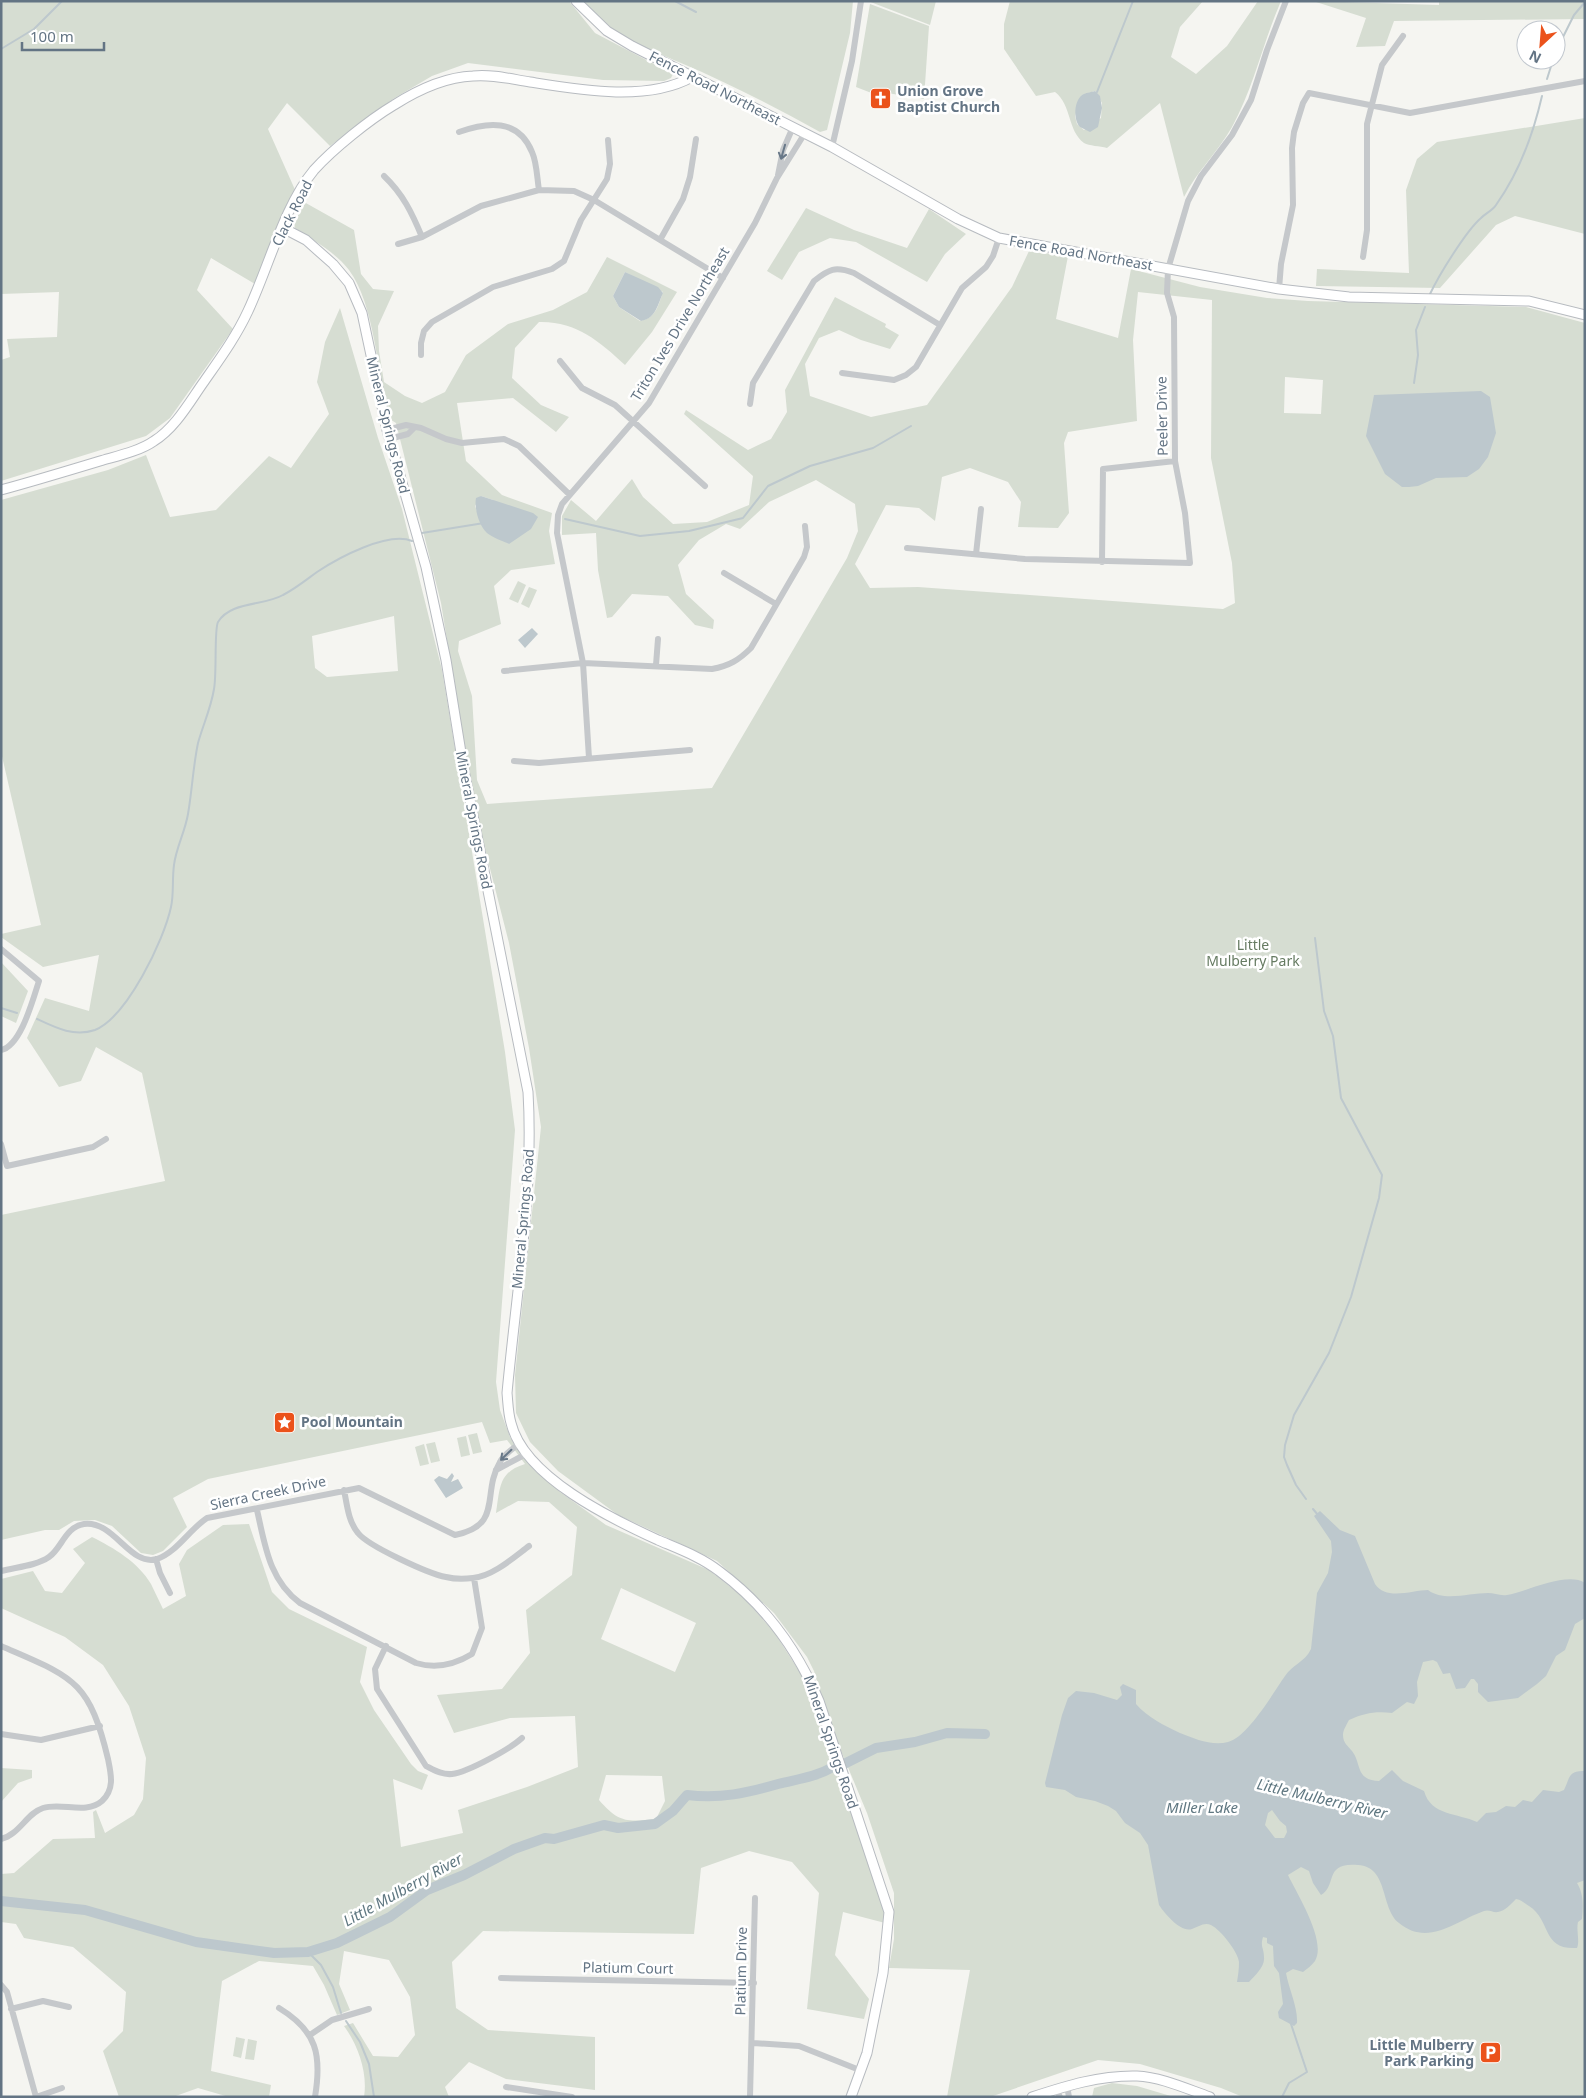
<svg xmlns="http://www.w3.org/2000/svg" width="1586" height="2098" font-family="'Noto Sans',sans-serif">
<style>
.green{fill:#d6ddd2;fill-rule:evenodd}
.water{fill:#bdc8cd;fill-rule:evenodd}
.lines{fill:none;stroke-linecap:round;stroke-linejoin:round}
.stream{stroke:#bdc8cd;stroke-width:2}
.river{stroke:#bdc8cd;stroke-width:10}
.secondary-casing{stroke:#b7bbc0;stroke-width:11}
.street{stroke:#c5c8cb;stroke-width:6}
.secondary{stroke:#fff;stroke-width:9}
.oneway{stroke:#687888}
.labels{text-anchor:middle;stroke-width:5;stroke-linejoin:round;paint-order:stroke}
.street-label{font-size:14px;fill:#637484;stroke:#fff}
.poi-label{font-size:14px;font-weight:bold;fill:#637484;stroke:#fff;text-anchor:start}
.park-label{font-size:14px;fill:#667b62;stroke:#fff}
.water-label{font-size:15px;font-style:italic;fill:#5f7781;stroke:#fff}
</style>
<rect width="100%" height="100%" fill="#f5f5f1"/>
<path class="green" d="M 1,1 L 569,1 L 595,33 L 673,74 L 671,78 L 664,81 L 603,80 L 468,63 L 432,76 L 393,99 L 330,146 L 287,103 L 268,129 L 296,192 L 255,284 L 211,258 L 197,290 L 233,329 L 170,418 L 146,436 L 1,481 L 1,360 L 10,357 L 7,339 L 57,337 L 59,292 L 1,294 Z
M 582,1 L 853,1 L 850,33 L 827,130 L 820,132 C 775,107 728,83 681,63 C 642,46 609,35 582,1 Z
M 868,1 L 936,1 L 930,25 Z
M 1010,1 L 1203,1 L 1180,27 L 1171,57 L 1196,74 L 1227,46 L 1258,1 L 1281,1 C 1263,42 1254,87 1232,127 C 1218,152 1197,171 1184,197 L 1160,103 L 1107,148 C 1100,146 1089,146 1084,143 C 1067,130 1072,105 1055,92 L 1036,96 L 1004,49 L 1004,24 ZM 1095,91 L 1102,103 L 1101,118 L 1084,130 L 1077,124 L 1075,116 L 1082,95 Z
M 1313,1 L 1439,5 L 1439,1 L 1585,1 L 1585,19 L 1394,21 L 1385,46 L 1356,47 L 1366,18 Z
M 870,4 L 929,26 L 924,99 L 875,91 L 874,94 L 856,87 Z
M 1585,118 L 1585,234 L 1515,216 L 1496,225 L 1440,288 L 1316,286 L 1317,269 L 1409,273 L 1406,190 L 1417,159 L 1437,142 Z
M 304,202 L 354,230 L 361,274 L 373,289 L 394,291 L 378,326 L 379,351 L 384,382 L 405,396 L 422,403 L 445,392 L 466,355 L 508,324 L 553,310 L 587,292 L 607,257 L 677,292 L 652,332 L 625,365 C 599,341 576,321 539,322 L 515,348 L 512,378 L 541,405 L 569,417 L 556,432 L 513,398 L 457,403 L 466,461 L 502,495 L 552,513 L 549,531 L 555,564 L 511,570 L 494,586 L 501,624 L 459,641 L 458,651 L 472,696 L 477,780 L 487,804 L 712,788 L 847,558 L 858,531 L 855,504 L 816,480 L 769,502 L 740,529 L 726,524 L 699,540 L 678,565 L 686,594 L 714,620 L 713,629 L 695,625 L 668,596 L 632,594 L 612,617 L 607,618 L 598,570 L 596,533 L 562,535 L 562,516 L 571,500 L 596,521 L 632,479 L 643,497 L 673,524 L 707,522 L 749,505 L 753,476 L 684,414 L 686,410 L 748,450 L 771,439 L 787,412 L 785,390 L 835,297 L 886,324 L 885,327 L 899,335 L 890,349 L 861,340 L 839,330 L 819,338 L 805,364 L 810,396 L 871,417 L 927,405 L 1012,287 L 1029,251 L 1068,256 L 1056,319 L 1118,338 L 1131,269 L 1200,287 L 1267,298 L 1308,301 L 1526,307 L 1585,323 L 1585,2097 L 1243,2097 L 1221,2088 L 1140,2064 L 1098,2060 L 990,2097 L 947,2097 L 970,1970 L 889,1968 L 894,1939 L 894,1893 L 867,1813 L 829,1722 L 814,1671 L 807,1657 L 774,1613 L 717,1561 L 618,1515 L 558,1471 L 530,1442 L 516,1413 L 515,1375 L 541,1127 L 529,1048 L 509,943 L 474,806 L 441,603 L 396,423 L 388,418 C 378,376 375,305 349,270 C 335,252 313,240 295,228 L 294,223 ZM 625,272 L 663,292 C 658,306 656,318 640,321 L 619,307 L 613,296 ZM 1138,292 L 1212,300 L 1211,458 L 1232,563 L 1235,603 L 1223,609 L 918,587 L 870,588 L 855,564 L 886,505 L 919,508 L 935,521 L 942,477 L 970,468 L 1008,482 L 1021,502 L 1018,527 L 1058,528 L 1069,513 L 1064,443 L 1068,432 L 1137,421 L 1133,340 ZM 1285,377 L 1323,380 L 1321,414 L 1284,413 ZM 481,496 L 493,500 L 509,544 L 484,529 L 475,506 Z
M 806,208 L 854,230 L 907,248 L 929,209 L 966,234 L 945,254 L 927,282 L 856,242 L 830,238 L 799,252 L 782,280 L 767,271 Z
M 340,308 L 378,438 L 402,509 L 442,670 L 505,1052 L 515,1130 L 496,1382 L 500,1410 L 510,1437 L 520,1453 L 560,1492 L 606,1525 L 709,1570 L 743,1597 L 774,1632 L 803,1677 L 827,1739 L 884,1908 L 885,1923 L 843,1912 L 835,1955 L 869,1999 L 864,2019 L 807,2009 L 819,1893 L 792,1862 L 749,1851 L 701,1868 L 694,1934 L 483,1931 L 452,1962 L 456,2008 L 488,2030 L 595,2037 L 595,2090 L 506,2079 L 469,2062 L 445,2087 L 449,2097 L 364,2097 C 368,2073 358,2045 344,2026 L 353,2023 L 373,2056 L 398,2057 L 415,2035 L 410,1997 L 389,1960 L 344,1951 L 339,1984 L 350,2010 L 337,2015 L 324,1985 L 313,1966 L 259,1961 L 222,1981 L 211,2071 L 271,2085 L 269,2097 L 229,2097 L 198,2088 L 173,2097 L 119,2097 L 103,2051 L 123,2031 L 126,1992 L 73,1947 L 24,1938 L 16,1924 L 1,1922 L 1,1874 L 14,1873 L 53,1839 L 95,1838 L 93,1812 L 96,1810 L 105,1833 L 134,1815 L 143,1799 L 146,1758 L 129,1706 L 103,1665 L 65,1637 L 1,1608 L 1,1579 L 33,1571 L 45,1591 L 62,1593 L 85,1563 L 73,1549 L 92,1537 C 114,1548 138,1562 151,1584 C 155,1592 159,1601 163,1609 L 186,1596 L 179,1564 L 187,1550 L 223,1525 L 249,1524 L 272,1592 L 289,1609 L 367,1647 L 360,1682 L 374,1710 L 411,1764 L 418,1771 L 428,1775 L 422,1790 L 393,1779 L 401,1847 L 463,1833 L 458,1810 L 527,1787 L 578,1767 L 575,1716 L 510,1718 L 454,1733 L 437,1695 L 502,1689 L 530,1653 L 526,1610 L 572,1575 L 577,1527 L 549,1502 L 518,1501 L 496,1513 C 500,1489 498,1472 525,1464 L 507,1440 L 490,1443 L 482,1422 L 208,1479 L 173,1498 L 187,1527 L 163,1551 L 153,1555 L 141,1553 L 112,1526 L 95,1520 L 74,1521 L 59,1530 L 45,1530 L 1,1540 L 1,1215 L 165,1181 L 142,1073 L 96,1047 L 81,1081 L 59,1087 L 27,1038 L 45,998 L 89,1011 L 99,955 L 43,967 L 1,937 L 1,934 L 41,925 L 1,752 L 1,500 L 108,470 L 146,455 L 170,517 L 216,510 L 269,456 L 291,468 L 329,414 L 317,382 L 325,342 ZM 394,616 L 398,671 L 327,677 L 315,668 L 312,636 ZM 621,1588 L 696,1623 L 675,1672 L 601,1639 ZM 606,1775 L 662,1776 L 665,1801 L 656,1819 C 627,1822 619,1823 599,1800 Z
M 518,581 L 526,585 L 518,603 L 509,599 Z
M 529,587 L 537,590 L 529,608 L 521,604 Z
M 1,962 L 28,991 L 16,1023 L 1,1016 Z
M 477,1433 L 482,1452 L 473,1454 L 468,1435 Z
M 466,1436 L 470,1455 L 461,1457 L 457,1438 Z
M 435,1442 L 440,1461 L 431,1463 L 426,1444 Z
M 424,1444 L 429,1464 L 420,1466 L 415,1447 Z
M 1,1768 L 32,1770 L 32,1778 L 18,1783 L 1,1802 Z
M 236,2037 L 245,2039 L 241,2058 L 233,2056 Z
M 248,2039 L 257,2041 L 254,2060 L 245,2059 Z
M 1112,2083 L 1137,2086 L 1174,2097 L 1092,2097 L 1094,2088 Z"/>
<path class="water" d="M 1095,91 L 1100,96 L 1102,108 L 1098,127 L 1090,132 L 1080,127 C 1073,120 1074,101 1082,95 C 1085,93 1091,92 1095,91 Z
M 625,272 L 658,287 L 663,293 C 657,306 656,318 641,321 L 619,307 L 613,296 Z
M 1481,391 L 1490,397 L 1496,433 L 1488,457 L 1479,469 L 1467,477 L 1436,478 L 1418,486 L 1409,487 L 1402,487 L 1385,474 L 1366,436 L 1374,395 Z
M 481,496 L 533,513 L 538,517 L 531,529 L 509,544 C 502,541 492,537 487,533 C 479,526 474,508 476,498 Z
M 532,628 L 538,634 L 525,648 L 518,640 Z
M 452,1473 L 454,1476 L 451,1482 L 458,1479 L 463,1488 L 446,1498 L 434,1480 L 439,1476 L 447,1479 Z
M 1320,1511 L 1340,1530 L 1355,1536 L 1375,1584 C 1386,1601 1413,1590 1428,1590 C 1444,1602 1469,1593 1488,1593 C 1494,1593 1500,1596 1507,1595 C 1526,1592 1567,1571 1585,1583 L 1585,1618 L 1575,1624 L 1565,1650 L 1556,1656 L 1546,1676 L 1537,1684 L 1518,1698 L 1488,1702 L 1478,1692 L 1478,1684 L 1474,1679 L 1471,1679 L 1465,1688 L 1456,1689 L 1450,1673 L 1443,1674 L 1437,1662 L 1433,1660 L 1423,1662 L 1417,1682 L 1418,1696 L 1414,1704 L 1407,1702 L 1392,1713 C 1376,1711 1364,1713 1349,1720 C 1347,1724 1343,1730 1343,1735 C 1343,1743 1348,1746 1352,1751 C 1362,1764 1355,1780 1379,1781 L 1392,1770 L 1403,1781 L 1424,1791 C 1431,1816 1458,1813 1477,1822 L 1486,1813 L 1496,1812 L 1506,1806 L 1515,1807 L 1523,1800 L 1532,1802 L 1543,1790 L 1559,1792 L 1564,1790 C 1570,1778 1568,1770 1585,1771 L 1585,1880 L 1577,1883 C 1584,1894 1583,1907 1582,1919 L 1578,1922 C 1576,1930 1580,1941 1577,1948 C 1541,1950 1552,1921 1529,1906 C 1524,1903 1522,1900 1516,1899 C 1511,1904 1505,1911 1498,1912 C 1493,1913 1489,1909 1484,1911 C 1456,1921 1428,1947 1399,1923 C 1380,1908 1389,1867 1358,1865 C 1323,1862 1338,1885 1321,1895 L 1313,1883 L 1309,1871 L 1301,1867 L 1288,1875 C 1297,1894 1327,1941 1315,1961 C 1312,1965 1307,1969 1303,1972 L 1293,1969 L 1286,1973 C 1289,1990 1298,2007 1297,2023 L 1294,2026 L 1279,2018 L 1278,2012 L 1283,2004 L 1279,1973 L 1274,1966 L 1273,1946 L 1267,1943 L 1267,1938 L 1263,1937 C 1260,1947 1264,1948 1264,1957 C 1265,1967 1255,1975 1249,1982 L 1237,1982 C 1238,1976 1239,1969 1239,1962 C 1238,1952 1221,1930 1211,1925 C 1204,1922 1198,1927 1192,1929 C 1181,1933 1165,1914 1159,1905 L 1148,1845 L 1140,1833 L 1125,1823 L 1116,1811 L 1108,1806 L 1095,1801 L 1076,1797 L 1065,1790 L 1046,1787 L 1045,1783 L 1062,1715 L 1068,1698 L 1076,1691 L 1094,1693 L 1117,1700 L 1122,1695 L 1120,1687 L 1123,1684 L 1136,1690 L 1136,1704 C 1147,1717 1165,1726 1180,1733 C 1195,1739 1212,1746 1228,1742 C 1248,1737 1273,1693 1285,1676 C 1292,1665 1305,1662 1311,1649 L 1317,1593 L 1328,1573 L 1332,1552 L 1331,1541 L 1314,1516 ZM 1272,1810 L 1280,1821 L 1286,1826 L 1287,1832 L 1284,1838 L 1275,1838 L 1265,1825 L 1268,1813 Z
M 968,1730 L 982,1733 L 984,1737 L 967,1738 L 965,1733 Z"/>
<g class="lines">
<path class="stream" d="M 675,1 L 696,12
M 1,49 L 34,29 L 62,1
M 1556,51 L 1574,15 L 1585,2
M 1547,79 L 1553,60
M 1097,92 L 1133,1
M 1430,294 C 1439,275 1466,231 1481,218 C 1486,213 1492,211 1496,205 C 1519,173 1533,135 1542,96
M 1414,383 L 1418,355 L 1416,330 L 1425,307
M 565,519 L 640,536 L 689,531 L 743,518 L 768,486 L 810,466 L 873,448 L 911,426
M 422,533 L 484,523
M 1,1008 L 17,1013
M 37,1019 C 56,1028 74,1037 95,1030 C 127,1017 164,940 171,907 C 174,894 172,879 174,865 C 176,848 185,832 188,814 C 192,791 193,767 198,743 C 203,725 211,708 214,689 C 217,674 214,629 218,622 C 231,601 264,606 283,595 C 295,589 306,580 317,572 C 338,558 388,531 412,541
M 1306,1499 L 1296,1485 L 1287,1465 L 1284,1457 L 1285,1445 L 1294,1415 L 1329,1353 L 1351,1297 L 1379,1198 L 1382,1175 L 1341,1098 L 1333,1036 L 1324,1011 L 1315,938
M 1313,1509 L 1318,1515
M 308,1952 L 321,1965 L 333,1987 L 341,2013
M 346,2021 L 360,2042 L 369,2064 L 374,2097
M 1282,2097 L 1289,2083 L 1307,2072 L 1290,2021"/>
<path class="river" d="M 844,1764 L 876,1748 L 915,1742 L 947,1733 L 985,1734
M 1,1901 L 85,1910 L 196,1942 L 274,1953 L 308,1952 L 337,1943 L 390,1917 L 427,1890 L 464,1875 L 514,1849 L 545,1838 L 554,1839 L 604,1825 L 618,1828 L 655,1824 L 673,1811 L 687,1795 C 721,1799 747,1793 778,1784 C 798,1779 816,1777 833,1767"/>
<defs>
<path id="secondary" d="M 576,1 L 607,31 L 632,46 L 832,147 L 958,219 L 999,238 L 1279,289 L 1349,297 L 1529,301 L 1585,315
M 283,228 L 306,240 L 333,264 L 349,283 L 362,313 L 387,430 L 426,567 L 446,660 L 463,765 L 528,1092 C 534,1190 516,1295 507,1393 C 508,1403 508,1413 511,1423 C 524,1477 612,1519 658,1540 C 679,1549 701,1557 719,1571 C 765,1605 797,1649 819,1701 L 889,1912 L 883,1973 L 867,2053 L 851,2097
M 1,490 C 34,481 67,471 100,461 C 117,456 140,451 154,441 C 175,428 189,403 203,383 C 219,360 236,337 248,311 C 268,269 284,206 314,170 C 333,149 369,120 394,105 C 416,91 446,77 473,76 C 492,74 511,79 530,82 C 580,90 647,102 692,77
M 1032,2097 C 1066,2086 1100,2075 1137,2076 C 1161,2077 1187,2089 1210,2097"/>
</defs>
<use href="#secondary" class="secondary-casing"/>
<path class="street" d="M 459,132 C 487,122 518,118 532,152 C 537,163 537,178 539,190
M 832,147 L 852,61 L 861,1
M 778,175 L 783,150 L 793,127
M 384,176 C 403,194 412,213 422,237
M 660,240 L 683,199 L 690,177 L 696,139
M 398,244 L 422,237 L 481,206 L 539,190 L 574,191 L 594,200 L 723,278
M 1363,257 L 1367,230 L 1367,124 L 1382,65 L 1403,36
M 1279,289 L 1281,264 L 1293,205 L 1292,148 L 1294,132 L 1303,103 L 1309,93 L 1410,113 L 1585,81
M 421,355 L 421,343 L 424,331 L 432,322 L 493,287 L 552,269 L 564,261 L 581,220 L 607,179 L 610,164 L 608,140
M 560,361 L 582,388 L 615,405 L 705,486
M 842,373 L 894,380 L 906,375 L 916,367 L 962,288 L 986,267 L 993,256 L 999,238
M 750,404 L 753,383 L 814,281 C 829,269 835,266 854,273 L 940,325
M 387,430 L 406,425 L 421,428 L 446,439 L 462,443 L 504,439 L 519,446 L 569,494
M 389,439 L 408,434 L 414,428
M 907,548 L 1025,559 L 1190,563 L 1185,513 L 1175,461 L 1174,317 L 1167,293 L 1168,269 L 1188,201 L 1201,176 L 1232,135 L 1251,100 L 1267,50 L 1286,1
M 976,554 L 981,509
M 1102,562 L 1103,469 L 1175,461
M 724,573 L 776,604
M 656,665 L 658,639
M 504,671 L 583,663 L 712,669 C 729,666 739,660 751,648 L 804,557 L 807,547 L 805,526
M 589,758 L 583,663 L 557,533 L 558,515 L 562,504 L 649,403 L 755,223 L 777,178 L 805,133
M 514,761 L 539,763 L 690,750
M 1,949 L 39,981 C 33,999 21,1046 1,1050
M 1,1144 L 7,1166 L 93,1147 L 106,1139
M 496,1470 L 528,1453
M 344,1490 C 347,1504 348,1521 358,1533 C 368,1546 429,1574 446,1577 C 454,1579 465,1579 473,1578 C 493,1576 513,1558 529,1546
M 257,1510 C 265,1545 269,1580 300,1603 L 416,1663 C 436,1669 454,1665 472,1654 L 482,1628 L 474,1578
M 156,1559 L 160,1573 L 170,1593
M 1,1571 C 16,1567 36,1566 49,1557 C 62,1548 65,1527 84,1524 C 114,1520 130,1567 157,1559 C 177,1552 189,1530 207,1518 L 359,1488 L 455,1535 C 504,1525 481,1494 500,1462 C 504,1454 513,1449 520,1443
M 1,1646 C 72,1677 89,1679 108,1759 C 111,1774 115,1789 102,1801 C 86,1815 62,1802 43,1808 C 27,1813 19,1835 1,1839
M 386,1646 L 375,1669 L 377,1689 L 426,1766 C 434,1770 442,1775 452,1774 C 468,1772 510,1749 522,1738
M 1,1734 L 41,1740 L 100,1726
M 501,1978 L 754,1983
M 1,1985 L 7,1992 L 36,2097
M 279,2008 C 317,2031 322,2055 315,2097
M 11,2009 L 43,2001 L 69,2007
M 310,2035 L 332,2020 L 369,2009
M 753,2043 L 799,2046 L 862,2071
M 1067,2086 L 1069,2097
M 506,2087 L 572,2097
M 1056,2089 L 1060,2097
M 36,2097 L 62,2088
M 750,2097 L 755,1898"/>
<use href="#secondary" class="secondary"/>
</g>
<defs><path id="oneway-shaft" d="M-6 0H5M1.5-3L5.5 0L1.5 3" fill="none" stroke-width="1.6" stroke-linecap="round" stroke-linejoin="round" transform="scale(1.25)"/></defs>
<g class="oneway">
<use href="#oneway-shaft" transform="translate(783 152) rotate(106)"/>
<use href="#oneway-shaft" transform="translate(506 1455) rotate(136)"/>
</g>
<defs>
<symbol id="church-square" viewBox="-11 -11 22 22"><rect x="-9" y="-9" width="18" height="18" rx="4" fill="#eb521b" stroke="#fff"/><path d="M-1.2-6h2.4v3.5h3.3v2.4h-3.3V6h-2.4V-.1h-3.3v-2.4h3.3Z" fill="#fff"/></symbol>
<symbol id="sight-square" viewBox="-11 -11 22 22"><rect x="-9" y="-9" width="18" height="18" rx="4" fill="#eb521b" stroke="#fff"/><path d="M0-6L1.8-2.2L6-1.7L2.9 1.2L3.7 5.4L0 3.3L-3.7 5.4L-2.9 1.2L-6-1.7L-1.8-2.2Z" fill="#fff"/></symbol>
<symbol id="parking-square" viewBox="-11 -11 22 22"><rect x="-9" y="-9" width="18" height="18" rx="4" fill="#eb521b" stroke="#fff"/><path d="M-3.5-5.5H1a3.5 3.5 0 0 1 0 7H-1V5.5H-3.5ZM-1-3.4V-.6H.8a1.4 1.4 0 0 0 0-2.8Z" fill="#fff"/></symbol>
</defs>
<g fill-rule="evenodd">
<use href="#church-square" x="868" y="86" width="25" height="25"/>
<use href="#sight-square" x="272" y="1410" width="25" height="25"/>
<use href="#parking-square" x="1478" y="2040" width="25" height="25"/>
</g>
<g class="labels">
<g class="street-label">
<text transform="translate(715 88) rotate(27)" y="5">Fence Road Northeast</text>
<text transform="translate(292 213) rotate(-63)" y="5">Clack Road</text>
<text transform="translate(1081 253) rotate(10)" y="5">Fence Road Northeast</text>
<text transform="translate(680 324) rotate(-59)" y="5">Triton Ives Drive Northeast</text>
<text transform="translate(1162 416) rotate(-91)" y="5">Peeler Drive</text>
<text transform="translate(388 425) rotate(76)" y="5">Mineral Springs Road</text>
<text transform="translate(474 820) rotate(79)" y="5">Mineral Springs Road</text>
<text transform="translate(523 1219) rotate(-85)" y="5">Mineral Springs Road</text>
<text transform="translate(268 1493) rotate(-12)" y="5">Sierra Creek Drive</text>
<text transform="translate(831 1742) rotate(71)" y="5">Mineral Springs Road</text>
<text transform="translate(628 1968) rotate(1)" y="5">Platium Court</text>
<text transform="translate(741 1971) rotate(-89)" y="5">Platium Drive</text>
</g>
<g class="poi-label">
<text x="897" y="96">Union Grove<tspan x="897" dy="16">Baptist Church</tspan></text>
<text x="301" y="1427">Pool Mountain</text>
<text x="1474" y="2050" text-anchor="end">Little Mulberry<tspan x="1474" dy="16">Park Parking</tspan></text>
</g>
<g class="park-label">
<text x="1253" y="950">Little<tspan x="1253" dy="16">Mulberry Park</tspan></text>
</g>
<g class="water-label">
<text transform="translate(1322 1799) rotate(13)" y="5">Little Mulberry River</text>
<text x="1202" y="1813">Miller Lake</text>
<text transform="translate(403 1890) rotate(-29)" y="5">Little Mulberry River</text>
</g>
</g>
<rect width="1586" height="2098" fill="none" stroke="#637484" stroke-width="5"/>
<g transform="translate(1541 45) rotate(206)"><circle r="24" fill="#ffffff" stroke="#c1c7ce"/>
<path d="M0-4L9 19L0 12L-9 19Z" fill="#eb521b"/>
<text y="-8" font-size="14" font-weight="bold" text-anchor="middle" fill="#637484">N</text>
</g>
<path d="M22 42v8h82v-8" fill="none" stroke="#637484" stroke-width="2.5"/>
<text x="30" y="42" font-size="15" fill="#637484" stroke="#ffffff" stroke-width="4" paint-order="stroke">100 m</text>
</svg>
